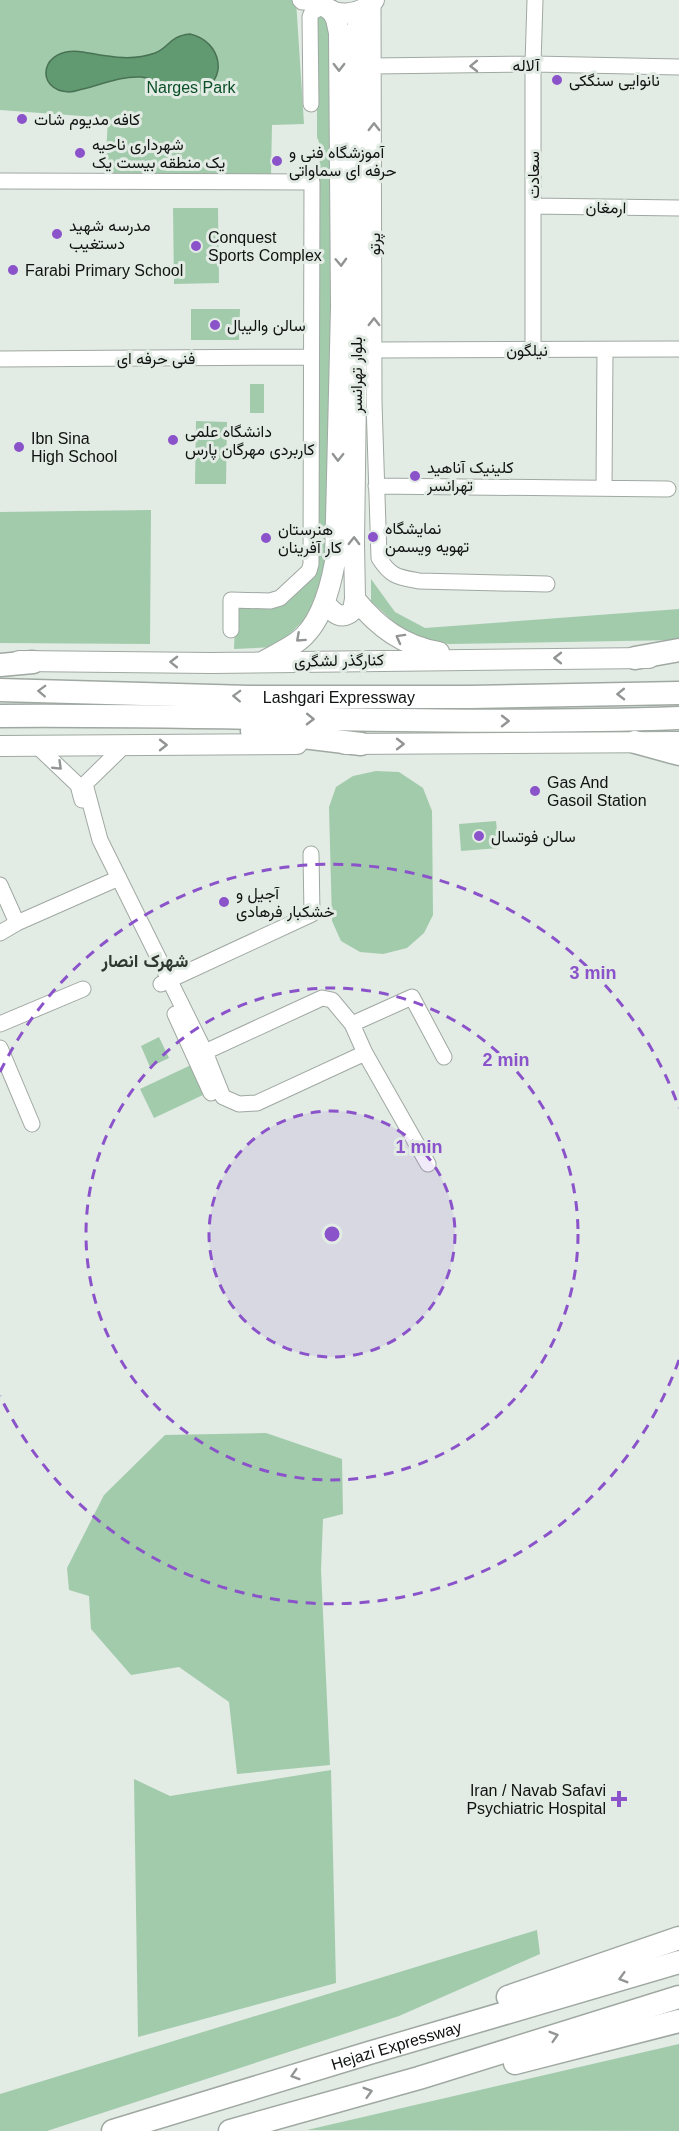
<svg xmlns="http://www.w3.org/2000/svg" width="679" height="2131" font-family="Helvetica,Vazirmatn,sans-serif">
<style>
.green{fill:#a2cbac}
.water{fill:#619a71;stroke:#497254;stroke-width:1.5}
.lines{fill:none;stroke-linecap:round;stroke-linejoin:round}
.minor-casing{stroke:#a0a8a2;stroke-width:17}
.major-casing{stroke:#a0a8a2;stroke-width:22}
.highway-casing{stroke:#a0a8a2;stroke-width:25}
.minor{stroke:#fff;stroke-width:15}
.major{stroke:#fff;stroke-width:20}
.highway{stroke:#fff;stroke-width:22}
.oneway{stroke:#939594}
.ring{fill:none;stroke:#8b53ca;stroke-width:3;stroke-dasharray:10 8}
.poi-dot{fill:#8b53ca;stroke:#e2ebe4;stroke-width:2}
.labels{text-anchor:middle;stroke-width:6;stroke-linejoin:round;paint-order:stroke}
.street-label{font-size:16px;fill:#101311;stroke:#e2ebe4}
.poi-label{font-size:16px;fill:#101311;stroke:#e2ebe4;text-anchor:start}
.park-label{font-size:16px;fill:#0a4f28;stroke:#e2ebe4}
.neighbourhood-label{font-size:18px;font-weight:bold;fill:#303731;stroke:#e2ebe4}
.centre{fill:#8b53ca;stroke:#e2ebe4;stroke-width:3}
.ring-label{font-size:18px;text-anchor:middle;font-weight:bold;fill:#8b53ca;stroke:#e2ebe4;stroke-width:6;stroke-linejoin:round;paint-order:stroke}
</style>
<rect width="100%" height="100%" fill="#e2ebe4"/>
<path class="green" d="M 0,0 L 296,0 L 304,124 L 272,125 L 271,174 L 105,174 L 108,118 L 0,110 Z
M 322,13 L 334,29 L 332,572 L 305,619 L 276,647 L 234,649 L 236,602 L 271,603 L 310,575 L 320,145 L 317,137 L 317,16 Z
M 173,208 L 218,208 L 219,283 L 174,284 Z
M 191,309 L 240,309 L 239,340 L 191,340 Z
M 250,384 L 264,384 L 264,413 L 250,413 Z
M 196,421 L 227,422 L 226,484 L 195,484 Z
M 151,510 L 150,644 L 0,643 L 0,512 Z
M 371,579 L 395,612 L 425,628 L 679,609 L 679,640 L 448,644 L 408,635 L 371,601 Z
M 376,771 L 399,772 L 423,788 L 432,811 L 433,915 L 424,933 L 407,948 L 383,954 L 360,952 L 341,941 L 332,921 L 329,807 L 336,787 L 353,776 Z
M 496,821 L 499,848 L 461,851 L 459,824 Z
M 159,1037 L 169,1058 L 150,1067 L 141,1046 Z
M 191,1065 L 205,1094 L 154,1118 L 140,1089 Z
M 266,1433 L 342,1459 L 343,1514 L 323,1519 L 321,1570 L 330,1765 L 237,1774 L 229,1702 L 179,1667 L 131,1675 L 91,1629 L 89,1596 L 69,1590 L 67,1568 L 104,1495 L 165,1435 Z
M 331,1770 L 336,1983 L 138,2037 L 134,1779 L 170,1796 Z
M 537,1930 L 540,1954 L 399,2016 L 47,2131 L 0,2131 L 0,2094 Z
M 679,2044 L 679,2131 L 307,2130 Z"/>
<path class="water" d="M 190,34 C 222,41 230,82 197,92 C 177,98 160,78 141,77 C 122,76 105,83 87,88 C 81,89 75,92 69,92 C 34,91 39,45 83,52 C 107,56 130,62 155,53 C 170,47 169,36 190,34 Z"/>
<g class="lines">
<defs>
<path id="minor" d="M 300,0 L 302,2 L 320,0
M 373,2 L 374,402 L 379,558 C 391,577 398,577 419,581 L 547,584
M 373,66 L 533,64 L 679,67
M 311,104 L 310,17 L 312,12 L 324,6
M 0,181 L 312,182 L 311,564 L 309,571 L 280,598 L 270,601 L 231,600 L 231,630
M 533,206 L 679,208
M 374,350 L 679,349
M 533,350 L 533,64 L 535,0
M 0,359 L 311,357
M 376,486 L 668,489
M 604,488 L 605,350
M 125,745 L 85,784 L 100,840 L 205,1052 L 223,1097 L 239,1104 L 257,1103 L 365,1053
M 37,746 L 78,785 L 82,800
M 0,885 L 17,923
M 0,933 L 17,923 L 119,878
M 161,984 L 312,914 L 311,854
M 175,1014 L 211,1093
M 0,1024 L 83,989
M 352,1024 L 412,997 L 444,1057
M 0,1048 L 32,1124
M 205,1052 L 322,998 L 332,1000 L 352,1024 L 365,1053 L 428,1164"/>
<path id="major" d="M 320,0 C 331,20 361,16 374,0
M 355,599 C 378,627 403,646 439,652
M 325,603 C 334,614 342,621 353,610 L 355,599 L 354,543 L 358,244 L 356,32 L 362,12
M 19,661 L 211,663 L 649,658
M 264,661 C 275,655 287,649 297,642 C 321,625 330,589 335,562 L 341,307 L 339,33 L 336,19 L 331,10
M 345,744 L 679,742
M 0,746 L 297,744"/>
<g id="highway">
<path d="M 635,658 L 679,650"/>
<path d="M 0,665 L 33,662"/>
<path id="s1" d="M 0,690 L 249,697 L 470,697 L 679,693"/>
<path d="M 0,716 C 226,714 453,726 679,718"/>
<path d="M 252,731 L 361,744"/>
<path d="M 635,742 L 679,754"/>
<path d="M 508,1997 L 679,1938"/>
<path d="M 515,2063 L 679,2021"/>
<path id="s2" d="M 113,2131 L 369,2053 L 679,1962"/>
<path d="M 230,2131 L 419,2078 L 679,1997"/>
</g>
</defs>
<use href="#minor" class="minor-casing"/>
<use href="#major" class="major-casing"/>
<use href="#highway" class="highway-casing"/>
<use href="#minor" class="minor"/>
<use href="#major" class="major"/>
<use href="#highway" class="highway"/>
</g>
<defs><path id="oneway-chevron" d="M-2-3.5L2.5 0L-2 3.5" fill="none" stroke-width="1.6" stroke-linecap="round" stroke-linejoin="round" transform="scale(1.5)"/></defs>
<g class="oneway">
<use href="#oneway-chevron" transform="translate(474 66) rotate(179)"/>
<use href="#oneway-chevron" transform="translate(339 67) rotate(90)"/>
<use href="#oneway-chevron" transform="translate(374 127) rotate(-90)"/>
<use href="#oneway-chevron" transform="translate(341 262) rotate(88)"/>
<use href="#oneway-chevron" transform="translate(374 322) rotate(-90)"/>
<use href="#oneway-chevron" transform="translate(338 457) rotate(91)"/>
<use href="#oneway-chevron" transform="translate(354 541) rotate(-89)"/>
<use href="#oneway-chevron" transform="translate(300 638) rotate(138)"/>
<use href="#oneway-chevron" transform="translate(400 638) rotate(-151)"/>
<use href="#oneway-chevron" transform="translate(558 658) rotate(180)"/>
<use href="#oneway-chevron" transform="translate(174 662) rotate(-179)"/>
<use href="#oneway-chevron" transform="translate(42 691) rotate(-178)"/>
<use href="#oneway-chevron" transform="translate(621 694) rotate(179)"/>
<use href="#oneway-chevron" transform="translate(237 696) rotate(-178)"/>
<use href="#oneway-chevron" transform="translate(310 719) rotate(1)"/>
<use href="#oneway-chevron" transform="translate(505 721)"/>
<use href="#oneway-chevron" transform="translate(400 744)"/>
<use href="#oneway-chevron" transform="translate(163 745)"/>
<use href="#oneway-chevron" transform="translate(58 766) rotate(44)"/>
<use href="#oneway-chevron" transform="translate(623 1978) rotate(164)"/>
<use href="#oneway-chevron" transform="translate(554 2036) rotate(-17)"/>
<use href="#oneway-chevron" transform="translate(295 2075) rotate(163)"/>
<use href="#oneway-chevron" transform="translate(368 2092) rotate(-16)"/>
</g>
<circle cx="332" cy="1234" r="123" fill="#8b53ca" fill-opacity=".12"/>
<g class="ring">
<circle cx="332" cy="1234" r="123"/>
<circle cx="332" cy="1234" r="246"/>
<path d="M679 1360A369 369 0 0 1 0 1396M0 1072A369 369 0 0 1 679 1108"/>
</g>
<g class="poi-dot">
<circle cx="557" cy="80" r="6"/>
<circle cx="22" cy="119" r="6"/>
<circle cx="80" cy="153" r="6"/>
<circle cx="277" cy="161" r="6"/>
<circle cx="57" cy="234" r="6"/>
<circle cx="196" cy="246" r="6"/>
<circle cx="13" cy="270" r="6"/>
<circle cx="215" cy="325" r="6"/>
<circle cx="173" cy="440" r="6"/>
<circle cx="19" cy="447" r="6"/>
<circle cx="415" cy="476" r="6"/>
<circle cx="373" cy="537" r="6"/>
<circle cx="266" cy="538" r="6"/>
<circle cx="535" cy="791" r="6"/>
<circle cx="479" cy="836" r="6"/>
<circle cx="224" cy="902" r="6"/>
<path d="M616 1790h6v6h6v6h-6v6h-6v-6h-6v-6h6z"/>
</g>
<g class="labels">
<g class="street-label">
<text x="526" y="71">آلاله</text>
<text transform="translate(533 175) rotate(-90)" y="6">سعادت</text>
<text transform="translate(606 207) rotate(1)" y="6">ارمغان</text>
<text transform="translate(374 244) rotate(-90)" y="6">پرتو</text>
<text x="527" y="356">نیلگون</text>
<text x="156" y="364">فنی حرفه ای</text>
<text transform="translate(356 375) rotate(-90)" y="6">بلوار تهرانسر</text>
<text transform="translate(339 660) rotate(-1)" y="6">کنارگذر لشگری</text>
<text dy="6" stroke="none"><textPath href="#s1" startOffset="339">Lashgari Expressway</textPath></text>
<text dy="6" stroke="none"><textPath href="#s2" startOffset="296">Hejazi Expressway</textPath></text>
</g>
<g class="poi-label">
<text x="569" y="86">نانوایی سنگکی</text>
<text x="34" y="125">کافه مدیوم شات</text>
<text x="92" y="150">شهرداری ناحیه<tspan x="92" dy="18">یک منطقه بیست یک</tspan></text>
<text x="289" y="158">آموزشگاه فنی و<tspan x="289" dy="18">حرفه ای سماواتی</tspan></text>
<text x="69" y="231">مدرسه شهید<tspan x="69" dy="18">دستغیب</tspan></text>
<text x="208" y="243">Conquest<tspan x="208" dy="18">Sports Complex</tspan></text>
<text x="25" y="276">Farabi Primary School</text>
<text x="227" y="331">سالن والیبال</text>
<text x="185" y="437">دانشگاه علمی<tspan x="185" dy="18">کاربردی مهرگان پارس</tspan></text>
<text x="31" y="444">Ibn Sina<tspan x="31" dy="18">High School</tspan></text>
<text x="427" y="473">کلینیک آناهید<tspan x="427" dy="18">تهرانسر</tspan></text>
<text x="385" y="534">نمایشگاه<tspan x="385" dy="18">تهویه ویسمن</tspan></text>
<text x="278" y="535">هنرستان<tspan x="278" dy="18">کار آفرینان</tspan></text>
<text x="547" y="788">Gas And<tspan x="547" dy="18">Gasoil Station</tspan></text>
<text x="491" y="842">سالن فوتسال</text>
<text x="236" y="899">آجیل و<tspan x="236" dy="18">خشکبار فرهادی</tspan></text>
<text x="606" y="1796" text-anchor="end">Iran / Navab Safavi<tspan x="606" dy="18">Psychiatric Hospital</tspan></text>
</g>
<g class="park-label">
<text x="191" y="93">Narges Park</text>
</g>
<g class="neighbourhood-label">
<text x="145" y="967">شهرک انصار</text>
</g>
</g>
<circle cx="332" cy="1234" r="9" class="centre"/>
<g class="ring-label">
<text x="593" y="979">3 min</text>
<text x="506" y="1066">2 min</text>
<text x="419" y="1153">1 min</text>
</g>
</svg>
